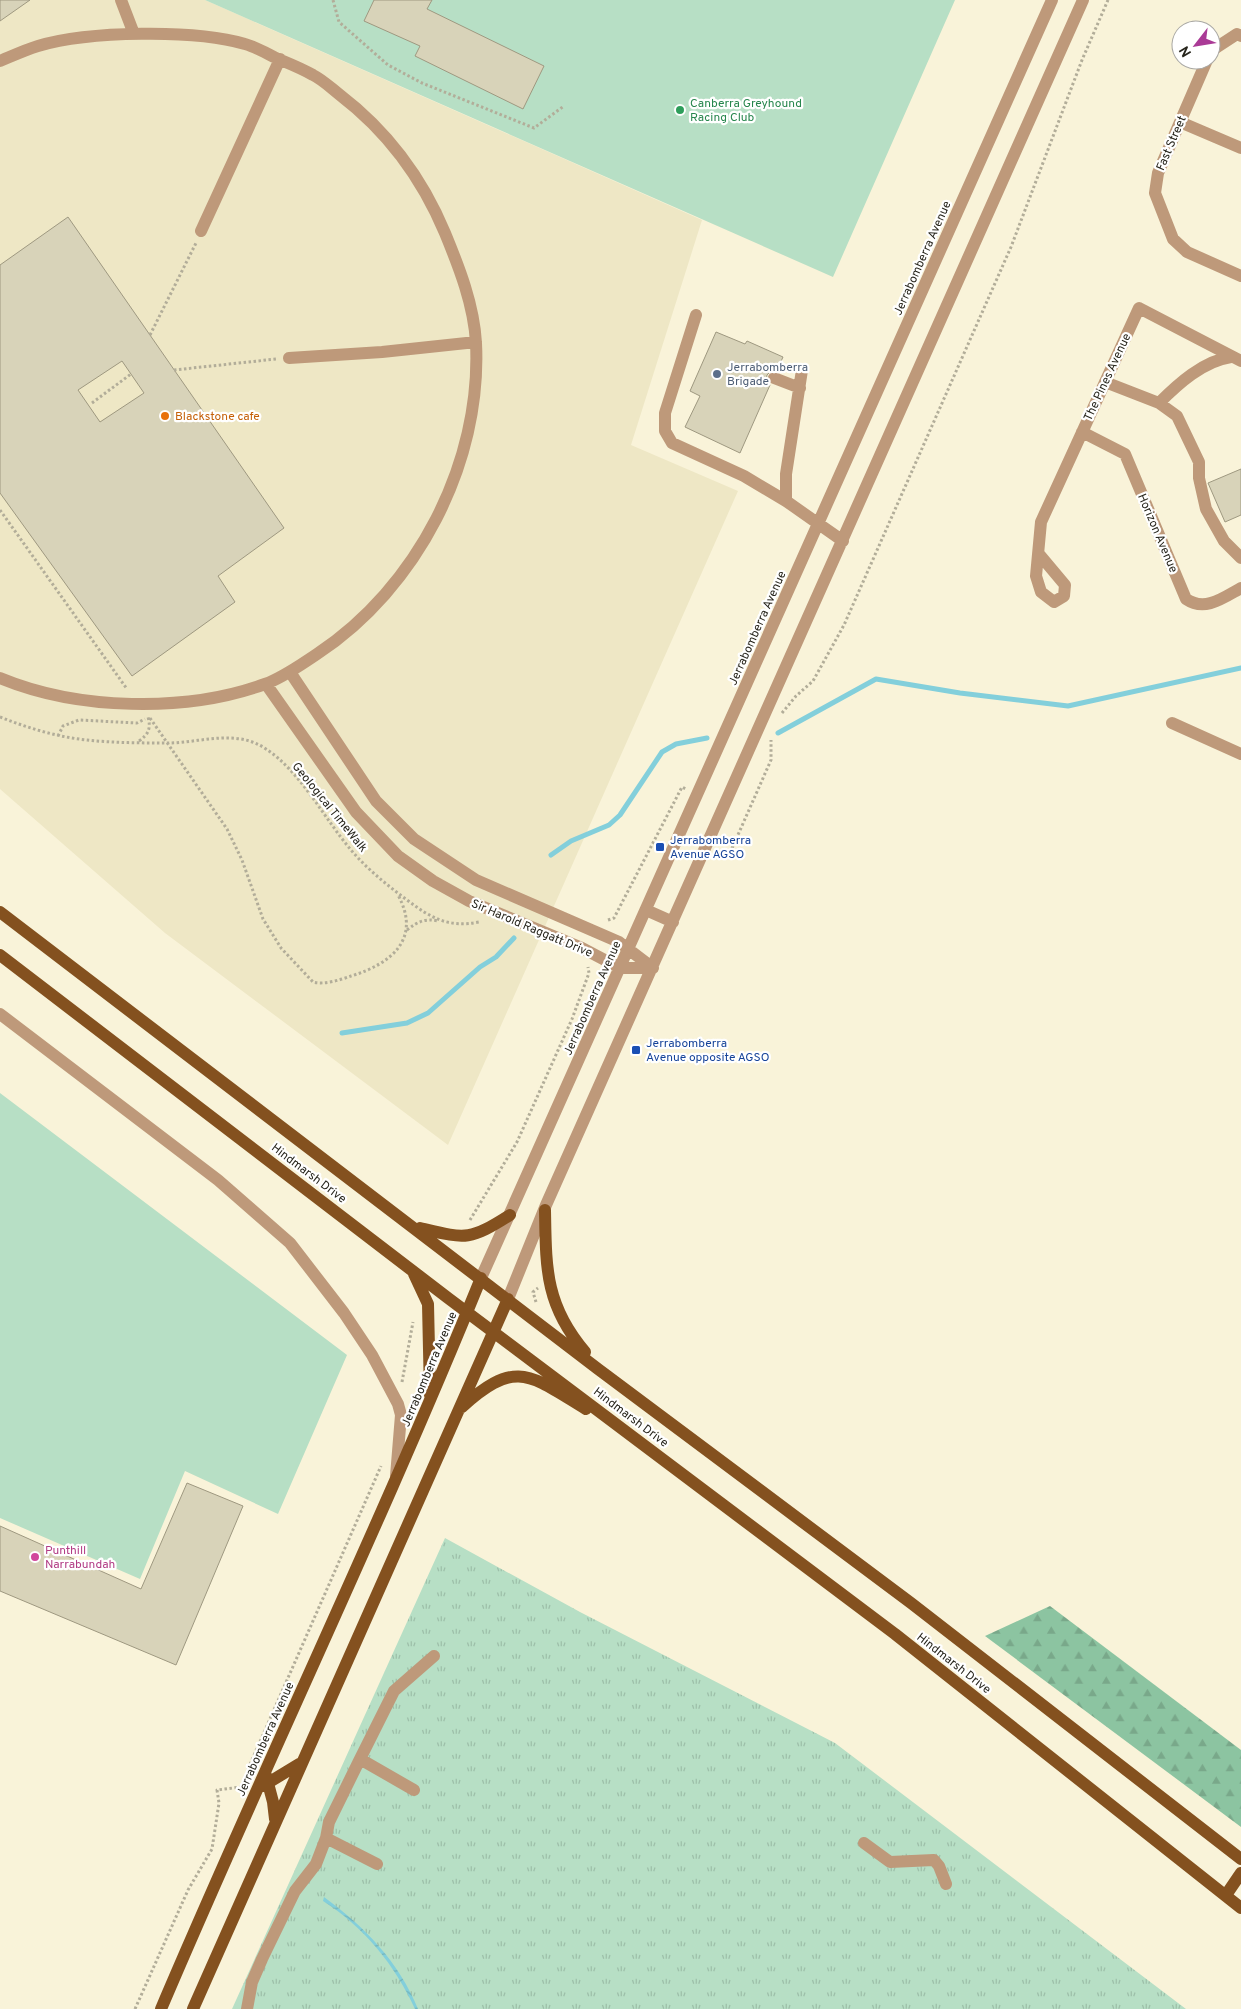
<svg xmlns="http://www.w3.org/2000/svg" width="1241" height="2009" font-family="Overpass,sans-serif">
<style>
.built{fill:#eee7c5}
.grass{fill:url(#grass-tufts)}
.forest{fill:url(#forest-firs)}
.pitch{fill:#b7dfc5}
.water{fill:url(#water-waves)}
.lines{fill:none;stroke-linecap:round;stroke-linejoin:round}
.stream{stroke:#83cfdb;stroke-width:5}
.building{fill:#d8d3b9;stroke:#9e9880;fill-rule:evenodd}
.path{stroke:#b2ad99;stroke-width:3;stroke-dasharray:2.5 2.5;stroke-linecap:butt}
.minor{stroke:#be997a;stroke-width:12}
.major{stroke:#84511f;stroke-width:12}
.leisure-dot{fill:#2e9e5b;stroke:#fff;stroke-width:2}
.service-dot{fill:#5c6f8a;stroke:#fff;stroke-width:2}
.food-dot{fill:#e8710a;stroke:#fff;stroke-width:2}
.transit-dot{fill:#1a4fb4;stroke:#fff;stroke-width:2}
.hotel-dot{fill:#d1479c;stroke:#fff;stroke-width:2}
.labels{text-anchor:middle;stroke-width:4.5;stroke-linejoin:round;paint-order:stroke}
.leisure-label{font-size:12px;fill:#27864d;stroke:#fff;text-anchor:start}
.street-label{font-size:12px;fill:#27251c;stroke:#fff}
.service-label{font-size:12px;fill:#4e5e75;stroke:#fff;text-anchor:start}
.food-label{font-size:12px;fill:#c56008;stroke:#fff;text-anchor:start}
.transit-label{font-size:12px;fill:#164399;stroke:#fff;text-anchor:start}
.hotel-label{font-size:12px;fill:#b23c85;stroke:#fff;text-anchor:start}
</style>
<defs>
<pattern id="grass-tufts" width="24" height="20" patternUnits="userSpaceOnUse" patternTransform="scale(1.25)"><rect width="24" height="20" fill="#b7dfc5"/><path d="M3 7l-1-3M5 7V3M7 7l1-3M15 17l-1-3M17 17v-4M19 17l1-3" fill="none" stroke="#9dbfa9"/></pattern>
<pattern id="forest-firs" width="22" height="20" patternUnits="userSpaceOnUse" patternTransform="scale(1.25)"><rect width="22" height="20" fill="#8cc4a1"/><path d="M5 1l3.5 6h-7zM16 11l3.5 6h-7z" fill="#79a88a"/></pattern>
<pattern id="water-waves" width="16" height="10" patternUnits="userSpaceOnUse" patternTransform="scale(1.25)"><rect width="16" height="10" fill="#83cfdb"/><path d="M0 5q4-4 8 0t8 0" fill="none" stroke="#71b2bb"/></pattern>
</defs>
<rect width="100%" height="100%" fill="#f9f3d9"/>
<path class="built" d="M 0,0 L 205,0 L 702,220 L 631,445 L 738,491 L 448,1145 L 165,933 L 0,789 Z"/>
<path class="grass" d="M 445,1538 L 580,1612 L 835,1743 L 1186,2009 L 232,2009 Z"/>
<path class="forest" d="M 1050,1606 L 1241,1750 L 1241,1827 L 985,1636 Z"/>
<path class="pitch" d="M 205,0 L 955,0 L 833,277 Z
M 0,1093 L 347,1355 L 278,1514 L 185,1471 L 140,1579 L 0,1518 Z"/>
<path class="water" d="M 324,1897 C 365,1927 399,1962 418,2009 L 415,2009 C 395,1965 364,1927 323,1901 Z"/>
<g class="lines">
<path class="stream" d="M 778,733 L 876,679 L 960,693 L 1068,706 L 1241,668
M 551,855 L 571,841 L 609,825 L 620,815 L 662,752 L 676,744 L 707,738
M 342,1033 L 407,1023 L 428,1013 L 480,967 L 496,957 L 514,938"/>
</g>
<path class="building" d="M 0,0 L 30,0 L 0,21 Z
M 374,0 L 432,0 L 427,9 L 544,66 L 523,109 L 415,56 L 420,46 L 364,21 Z
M 68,217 L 284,528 L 218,576 L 235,602 L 132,676 L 0,493 L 0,265 ZM 122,361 L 144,393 L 100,422 L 78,390 Z
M 716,332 L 745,344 L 747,341 L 783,357 L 777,370 L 772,370 L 767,375 L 766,380 L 770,385 L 740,453 L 685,427 L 700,396 L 690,391 Z
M 1241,469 L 1241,515 L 1225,522 L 1208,483 Z
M 187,1483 L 243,1506 L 176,1665 L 0,1591 L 0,1526 L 141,1589 Z"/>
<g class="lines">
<path class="path" d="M 333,0 L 339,22 L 388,65 L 422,83 L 534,128 L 564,106
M 150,335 L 196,243
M 174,370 L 276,359
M 92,403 L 131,374
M 0,510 L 127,689
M 782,713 L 796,696 L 813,681 L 844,625 L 1011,247 L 1082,60 L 1108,0
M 0,717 C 28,728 57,737 87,740 C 114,743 144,743 171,743 C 203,742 237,729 266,749 C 300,771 324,818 351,850 C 367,869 387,885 407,900 C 431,918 448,928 479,922
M 150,718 L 227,829 L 242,860 L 263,919 L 281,948 L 313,982 C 324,985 340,980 351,976 C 391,964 422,939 398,895
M 58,736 L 63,726 L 79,720 L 137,723 L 145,719
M 139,741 C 149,734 151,728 148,717
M 730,853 L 771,760 L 771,740
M 608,920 L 614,918 L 682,787 L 686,789
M 407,930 C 417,922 425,918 438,921
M 470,1220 L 517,1142 L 572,1019 L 589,973 L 588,967
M 536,1302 L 533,1292 L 538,1288
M 402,1382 L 413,1322
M 248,1769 L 381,1466
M 135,2009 L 188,1890 L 212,1849 L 219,1803 L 217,1790 L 241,1787 L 242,1784"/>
<path class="minor" d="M 121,0 L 134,34
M 1211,51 L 1237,34 L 1241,36
M 1207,60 L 1158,173 L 1155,193 L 1173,239 L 1187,252 L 1241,276
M 0,61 C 12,56 25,50 38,46 C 88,31 195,29 245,44 C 256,47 266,53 276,58 C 288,63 301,68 313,75 C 323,80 331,88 340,95 C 387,131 422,178 445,233 C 459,267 474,305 476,343 C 482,463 417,588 317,654 C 300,665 284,677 265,684 C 186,713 77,710 0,678
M 1180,122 L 1241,148
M 201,231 L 280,59
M 696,315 L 665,413 L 665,431 L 672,443 L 744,476 L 786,501 L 843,541
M 289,358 L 382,352 L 476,342
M 774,378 L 800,388
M 1105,382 L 1159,403 L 1177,416 L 1199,462 L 1199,478 L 1206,509 L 1224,541 L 1241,558
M 1159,403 C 1178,384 1203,361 1231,357
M 1082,432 L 1125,454 L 1186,599 C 1205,612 1223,598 1241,588
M 786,501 L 786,474 L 802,370
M 1039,554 L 1065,585 L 1064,596 L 1054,602 L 1041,592 L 1036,576 L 1041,522 L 1139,308 L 1241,361
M 290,672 L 376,801 L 414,839 L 476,880 L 619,942 L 653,968
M 266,684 L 356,812 L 398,856 L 433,881 L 469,901 L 582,948 L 620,968 L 653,968
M 1172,723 L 1241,754
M 646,910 L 673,922
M 0,1014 L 218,1180 L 290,1243 L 344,1313 L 372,1355 L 398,1404 L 401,1415 L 396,1476
M 481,1278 L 1052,0
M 508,1299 L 546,1205 L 1083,0
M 360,1759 L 394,1691 L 434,1656
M 326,1838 L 377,1864
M 864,1843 L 890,1862 L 934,1860 L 939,1866 L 946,1884
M 247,2009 L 252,1982 L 262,1959 L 295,1891 L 316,1864 L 326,1838 L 329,1822 L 360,1759 L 414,1790"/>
<path class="major" d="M 0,912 L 598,1369 L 911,1603 L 1241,1859
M 0,955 L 448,1298 L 895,1634 L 1241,1908
M 545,1210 C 546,1268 545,1305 585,1352
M 420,1228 C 466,1239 469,1241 510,1215
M 414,1274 L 428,1304 L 430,1395
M 462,1407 C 516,1358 530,1375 586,1409
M 265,1772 L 273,1802 L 275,1819
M 263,1786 L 299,1764
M 1226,1895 L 1241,1873
M 161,2009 C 265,1764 381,1524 481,1278
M 193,2009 L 508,1299"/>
</g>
<circle class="leisure-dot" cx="680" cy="110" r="5"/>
<circle class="service-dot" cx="717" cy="374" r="5"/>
<circle class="food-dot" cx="165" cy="416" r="5"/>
<g class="transit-dot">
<rect x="655" y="842" width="10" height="10" rx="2.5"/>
<rect x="631" y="1045" width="10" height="10" rx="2.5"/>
</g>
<circle class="hotel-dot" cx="35" cy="1557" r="5"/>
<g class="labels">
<g class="leisure-label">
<text x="690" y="107">Canberra Greyhound<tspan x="690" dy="14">Racing Club</tspan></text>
</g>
<g class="street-label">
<text transform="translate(1171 143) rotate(-67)" y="4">Fast Street</text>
<text transform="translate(922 258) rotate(-66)" y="4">Jerrabomberra Avenue</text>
<text transform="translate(1107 377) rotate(-65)" y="4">The Pines Avenue</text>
<text transform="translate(1158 533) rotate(67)" y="4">Horizon Avenue</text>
<text transform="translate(757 628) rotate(-66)" y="4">Jerrabomberra Avenue</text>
<text transform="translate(330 807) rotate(51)" y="4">Geological TimeWalk</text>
<text transform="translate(532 928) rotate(23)" y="4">Sir Harold Raggatt Drive</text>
<text transform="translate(592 998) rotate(-66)" y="4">Jerrabomberra Avenue</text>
<text transform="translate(309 1173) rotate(37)" y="4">Hindmarsh Drive</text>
<text transform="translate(429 1369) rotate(-67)" y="4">Jerrabomberra Avenue</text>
<text transform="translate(631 1417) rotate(37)" y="4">Hindmarsh Drive</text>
<text transform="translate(954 1663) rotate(38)" y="4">Hindmarsh Drive</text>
<text transform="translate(265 1739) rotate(-66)" y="4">Jerrabomberra Avenue</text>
</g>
<g class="service-label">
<text x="727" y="371">Jerrabomberra<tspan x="727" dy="14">Brigade</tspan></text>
</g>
<g class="food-label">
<text x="175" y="420">Blackstone cafe</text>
</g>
<g class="transit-label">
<text x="670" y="844">Jerrabomberra<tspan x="670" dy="14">Avenue AGSO</tspan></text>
<text x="646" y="1047">Jerrabomberra<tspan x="646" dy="14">Avenue opposite AGSO</tspan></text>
</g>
<g class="hotel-label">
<text x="45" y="1554">Punthill<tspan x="45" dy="14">Narrabundah</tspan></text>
</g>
</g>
<g transform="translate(1196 45) rotate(239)"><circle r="24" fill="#ffffff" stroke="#a9a8a4"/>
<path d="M0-4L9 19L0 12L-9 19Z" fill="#aa3a96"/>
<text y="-8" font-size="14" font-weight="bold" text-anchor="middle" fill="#27251c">N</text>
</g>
</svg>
